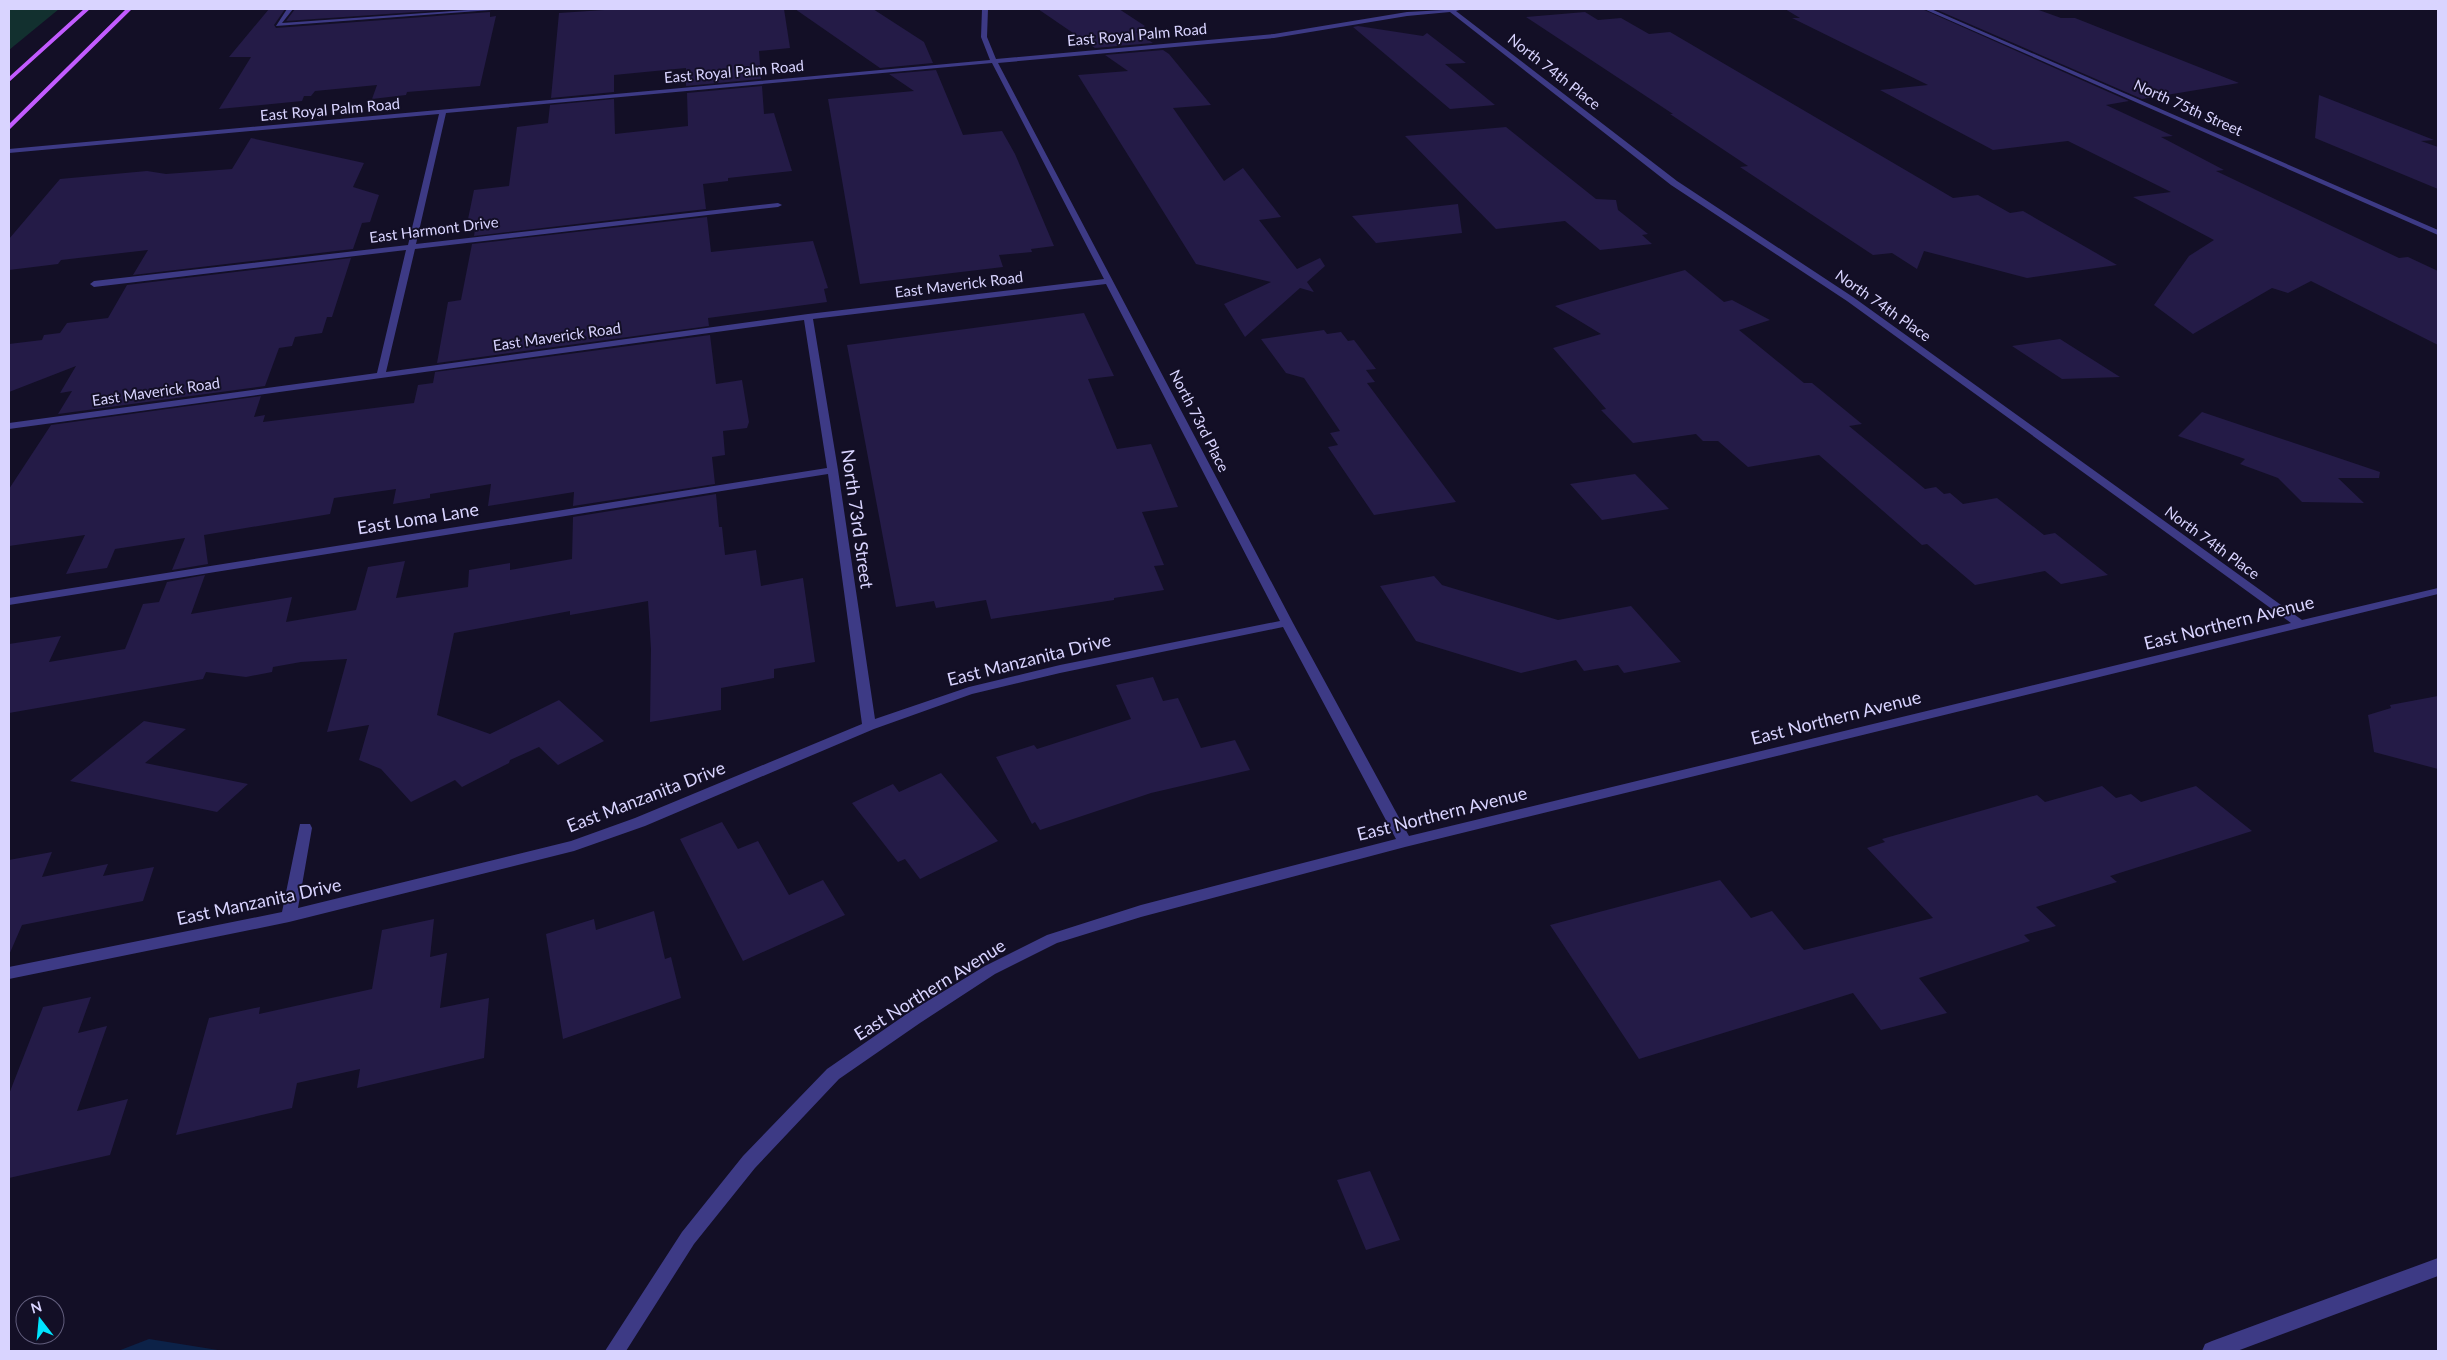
<svg xmlns="http://www.w3.org/2000/svg" width="2447" height="1360" font-family="Lato,sans-serif">
<style>
.green{fill:#12302f}
.water{fill:#0c2248}
.building{fill:#241b47}
.lines{fill:none;stroke-linecap:round;stroke-linejoin:round}
.street{fill:#3d3a85;fill-rule:evenodd}
.primary{fill:#c25bff;fill-rule:evenodd}
.labels{text-anchor:middle;stroke-width:4;stroke-linejoin:round;paint-order:stroke}
.far-street-label{font-size:15px;fill:#d9d4ff;stroke:#130f26}
.street-label{font-size:18px;fill:#d9d4ff;stroke:#130f26}
</style>
<rect width="100%" height="100%" fill="#130f26"/>
<path class="green" d="M 9,9 L 59,9 L 9,50 Z"/>
<path class="water" d="M 149,1339 L 224,1351 L 118,1351 Z"/>
<path class="building" d="M 269,9 L 285,9 L 274,25 L 276,28 L 490,12 L 490,17 L 496,16 L 480,86 L 407,92 L 406,95 L 372,99 L 377,85 L 315,91 L 311,96 L 304,96 L 302,101 L 219,109 L 251,57 L 229,57 Z
M 295,9 L 459,9 L 286,21 Z
M 619,9 L 784,9 L 790,48 L 759,51 L 761,79 L 686,86 L 686,68 L 614,75 L 614,92 L 551,98 L 559,13 Z
M 795,9 L 873,9 L 924,42 L 933,63 L 880,68 Z
M 1038,9 L 1119,9 L 1145,26 L 1136,32 L 1153,43 L 1095,48 Z
M 1785,9 L 1922,9 L 2129,101 L 2106,105 L 2173,136 L 2161,137 L 2224,170 L 2216,171 L 2399,258 L 2408,257 L 2438,271 L 2438,345 L 2311,281 L 2288,293 L 2272,288 L 2193,334 L 2154,305 L 2189,256 L 2214,240 L 2133,197 L 2171,192 L 2068,141 L 1993,150 L 1880,90 L 1928,85 L 1792,18 L 1800,18 Z
M 1935,9 L 2036,9 L 2061,18 L 2075,18 L 2239,83 L 2142,99 Z
M 1585,12 L 1598,20 L 1621,18 L 1649,34 L 1670,32 L 1953,198 L 1978,195 L 2010,213 L 2023,211 L 2117,265 L 2027,278 L 1924,251 L 1917,269 L 1892,253 L 1873,255 L 1740,167 L 1748,166 L 1670,114 L 1673,114 L 1526,17 Z
M 1358,26 L 1423,36 L 1427,33 L 1466,63 L 1445,64 L 1495,105 L 1450,109 L 1353,27 Z
M 1163,50 L 1169,54 L 1211,105 L 1173,108 L 1224,181 L 1243,168 L 1281,217 L 1259,220 L 1297,269 L 1320,258 L 1325,266 L 1307,282 L 1314,292 L 1300,288 L 1245,337 L 1224,304 L 1271,282 L 1196,264 L 1078,75 L 1128,71 L 1105,55 Z
M 936,70 L 963,135 L 1002,131 L 1015,154 L 1054,246 L 1031,249 L 1032,252 L 999,255 L 1003,267 L 860,284 L 828,99 L 914,91 L 889,74 Z
M 762,86 L 764,114 L 774,113 L 792,171 L 728,178 L 728,181 L 703,184 L 706,209 L 474,236 L 476,223 L 467,224 L 474,190 L 509,186 L 517,127 L 548,123 L 550,105 L 614,99 L 615,134 L 688,126 L 687,93 Z
M 2319,95 L 2434,140 L 2421,141 L 2438,147 L 2438,189 L 2315,138 Z
M 1506,127 L 1596,199 L 1616,200 L 1618,210 L 1648,234 L 1642,235 L 1652,244 L 1600,250 L 1565,221 L 1496,229 L 1405,136 Z
M 251,138 L 364,163 L 353,187 L 379,195 L 370,222 L 362,223 L 353,249 L 133,275 L 148,250 L 61,260 L 58,264 L 9,270 L 9,239 L 60,179 L 147,171 L 166,174 L 232,169 Z
M 1458,204 L 1462,233 L 1376,243 L 1352,216 Z
M 707,217 L 711,252 L 813,241 L 828,288 L 824,289 L 827,302 L 708,318 L 709,326 L 437,363 L 448,302 L 461,300 L 472,244 Z
M 351,258 L 332,317 L 327,317 L 322,333 L 295,337 L 292,346 L 279,348 L 265,386 L 58,414 L 72,391 L 60,393 L 76,366 L 9,392 L 9,344 L 42,340 L 44,335 L 60,333 L 67,323 L 108,318 L 127,285 Z
M 1685,270 L 1724,302 L 1732,300 L 1770,320 L 1739,330 L 1804,383 L 1812,383 L 1862,424 L 1849,426 L 1925,489 L 1936,487 L 1944,494 L 1950,493 L 1963,504 L 1997,498 L 2044,535 L 2055,533 L 2108,575 L 2061,584 L 2045,571 L 1975,585 L 1927,544 L 1922,545 L 1819,455 L 1748,467 L 1718,441 L 1703,441 L 1696,434 L 1633,443 L 1601,410 L 1606,409 L 1553,348 L 1601,334 L 1555,306 Z
M 1084,313 L 1114,376 L 1088,379 L 1117,449 L 1151,444 L 1178,507 L 1142,512 L 1164,565 L 1154,566 L 1164,590 L 1114,598 L 1114,600 L 991,619 L 986,600 L 936,608 L 934,601 L 896,607 L 847,345 Z
M 1324,330 L 1327,334 L 1341,332 L 1348,341 L 1354,340 L 1376,369 L 1366,370 L 1375,382 L 1367,383 L 1456,502 L 1374,515 L 1328,447 L 1338,445 L 1330,433 L 1340,431 L 1304,378 L 1286,373 L 1261,339 Z
M 710,335 L 716,384 L 742,380 L 749,422 L 747,428 L 723,431 L 725,455 L 712,457 L 715,484 L 573,506 L 574,492 L 488,506 L 491,484 L 430,494 L 430,498 L 393,504 L 396,489 L 334,498 L 330,514 L 204,535 L 208,564 L 172,570 L 185,538 L 115,549 L 107,568 L 66,574 L 85,535 L 9,546 L 9,489 L 51,425 L 261,396 L 254,417 L 265,415 L 263,422 L 414,403 L 418,385 L 433,383 L 435,372 Z
M 2060,339 L 2120,377 L 2062,379 L 2012,346 Z
M 2202,412 L 2380,472 L 2379,478 L 2338,478 L 2364,503 L 2302,502 L 2278,478 L 2240,464 L 2245,459 L 2178,436 Z
M 1635,474 L 1669,509 L 1602,520 L 1570,484 Z
M 716,494 L 719,527 L 722,527 L 725,555 L 756,550 L 761,586 L 803,578 L 815,662 L 774,669 L 774,678 L 721,688 L 721,710 L 650,722 L 651,649 L 648,601 L 570,615 L 570,611 L 454,633 L 437,715 L 490,734 L 559,700 L 604,741 L 558,765 L 539,747 L 510,760 L 509,763 L 462,787 L 455,780 L 411,802 L 381,769 L 359,760 L 369,725 L 327,732 L 347,659 L 301,662 L 273,667 L 272,672 L 246,677 L 206,672 L 203,679 L 9,713 L 9,644 L 61,636 L 49,662 L 125,649 L 143,604 L 159,602 L 167,582 L 205,575 L 191,614 L 292,597 L 286,622 L 356,610 L 368,567 L 405,561 L 396,598 L 468,587 L 469,570 L 510,563 L 510,570 L 572,559 L 573,517 Z
M 1434,576 L 1442,585 L 1558,620 L 1631,606 L 1681,662 L 1624,673 L 1618,665 L 1584,671 L 1576,660 L 1521,673 L 1416,641 L 1380,586 Z
M 1153,677 L 1163,701 L 1178,698 L 1201,748 L 1235,740 L 1250,770 L 1151,793 L 1040,830 L 1035,822 L 1032,824 L 996,757 L 1034,745 L 1037,749 L 1131,719 L 1116,685 Z
M 2438,696 L 2438,769 L 2374,752 L 2368,715 L 2391,708 L 2390,705 Z
M 144,721 L 186,729 L 145,763 L 248,784 L 217,812 L 70,781 Z
M 941,773 L 998,841 L 920,879 L 905,859 L 898,862 L 852,803 L 893,784 L 899,792 Z
M 2102,786 L 2116,798 L 2131,794 L 2141,802 L 2196,786 L 2252,831 L 2110,876 L 2117,882 L 2036,907 L 2056,926 L 2024,935 L 2030,941 L 1919,978 L 1947,1013 L 1881,1030 L 1853,993 L 1639,1059 L 1550,925 L 1720,880 L 1751,918 L 1772,911 L 1804,950 L 1933,918 L 1867,848 L 1885,842 L 1882,839 L 2037,795 L 2045,802 Z
M 722,822 L 738,849 L 758,841 L 789,895 L 823,880 L 845,915 L 743,961 L 680,839 Z
M 52,852 L 42,877 L 108,864 L 103,876 L 154,867 L 143,901 L 22,925 L 9,955 L 9,860 Z
M 654,911 L 665,959 L 671,957 L 681,998 L 563,1039 L 546,934 L 594,919 L 596,930 Z
M 434,919 L 430,957 L 447,953 L 440,1008 L 489,998 L 484,1058 L 357,1088 L 360,1069 L 297,1083 L 292,1108 L 176,1135 L 209,1018 L 260,1007 L 259,1014 L 372,989 L 382,930 Z
M 91,997 L 78,1033 L 107,1026 L 77,1111 L 128,1099 L 110,1155 L 9,1178 L 9,1094 L 43,1007 Z
M 1370,1171 L 1400,1240 L 1366,1250 L 1337,1180 Z"/>
<g class="lines">
<path class="street" d="M 287,9 L 293,9 L 282,23 L 482,9 L 505,9 L 276,26 Z
M 982,9 L 988,9 L 987,37 L 996,59 L 1274,34 L 1407,12 L 1463,9 L 1456,11 L 1677,181 L 1853,297 L 2302,620 L 2438,588 L 2438,594 L 1405,847 L 1141,917 L 1057,943 L 995,974 L 920,1023 L 839,1079 L 755,1168 L 694,1244 L 626,1351 L 605,1351 L 682,1232 L 743,1156 L 827,1069 L 908,1013 L 985,966 L 1047,935 L 1141,905 L 1396,839 L 1283,627 L 1060,673 L 972,694 L 874,729 L 645,826 L 574,851 L 289,922 L 9,979 L 9,967 L 282,912 L 300,824 L 310,824 L 312,828 L 298,908 L 571,841 L 635,818 L 862,724 L 828,474 L 9,605 L 9,598 L 827,468 L 804,320 L 9,429 L 9,423 L 377,373 L 406,250 L 94,287 L 90,284 L 94,281 L 408,245 L 439,114 L 9,153 L 9,149 L 990,60 L 981,37 ZM 1450,12 L 1671,185 L 1847,301 L 2291,623 L 1409,836 L 1293,623 L 998,63 L 1274,38 L 1407,16 ZM 992,63 L 1104,279 L 808,314 L 386,372 L 415,249 L 778,207 L 782,205 L 778,203 L 416,244 L 446,113 ZM 1106,284 L 1280,621 L 1060,665 L 969,687 L 875,719 L 838,470 L 813,319 Z
M 1924,9 L 1931,9 L 2438,230 L 2438,235 Z
M 2438,1258 L 2438,1276 L 2237,1351 L 2202,1351 L 2205,1344 L 2212,1341 Z"/>
<path class="primary" d="M 84,9 L 90,9 L 9,82 L 9,77 Z
M 126,9 L 132,9 L 9,130 L 9,124 Z"/>
</g>
<g class="labels">
<g class="far-street-label">
<text transform="translate(1137 35) rotate(-5)" y="5">East Royal Palm Road</text>
<text transform="translate(734 72) rotate(-5)" y="5">East Royal Palm Road</text>
<text transform="translate(1554 72) rotate(38)" y="5">North 74th Place</text>
<text transform="translate(2188 108) rotate(24)" y="5">North 75th Street</text>
<text transform="translate(330 110) rotate(-5)" y="5">East Royal Palm Road</text>
<text transform="translate(434 230) rotate(-7)" y="5">East Harmont Drive</text>
<text transform="translate(959 285) rotate(-7)" y="5">East Maverick Road</text>
<text transform="translate(1883 306) rotate(35)" y="5">North 74th Place</text>
<text transform="translate(557 337) rotate(-8)" y="5">East Maverick Road</text>
<text transform="translate(156 392) rotate(-8)" y="5">East Maverick Road</text>
<text transform="translate(1199 421) rotate(63)" y="5">North 73rd Place</text>
<text transform="translate(2212 543) rotate(36)" y="5">North 74th Place</text>
</g>
<g class="street-label">
<text transform="translate(418 519) rotate(-9)" y="6">East Loma Lane</text>
<text transform="translate(857 519) rotate(82)" y="6">North 73rd Street</text>
<text transform="translate(2229 623) rotate(-14)" y="6">East Northern Avenue</text>
<text transform="translate(1029 660) rotate(-14)" y="6">East Manzanita Drive</text>
<text transform="translate(1836 718) rotate(-14)" y="6">East Northern Avenue</text>
<text transform="translate(646 797) rotate(-21)" y="6">East Manzanita Drive</text>
<text transform="translate(1442 814) rotate(-14)" y="6">East Northern Avenue</text>
<text transform="translate(259 902) rotate(-12)" y="6">East Manzanita Drive</text>
<text transform="translate(930 990) rotate(-32)" y="6">East Northern Avenue</text>
</g>
</g>
<rect width="2447" height="1360" fill="none" stroke="#d9d4ff" stroke-width="20"/>
<g transform="translate(40 1320) rotate(344)"><circle r="24" fill="#130f26" stroke="#625e7d"/>
<path d="M0-4L9 19L0 12L-9 19Z" fill="#00e5ff"/>
<text y="-8" font-size="14" font-weight="bold" text-anchor="middle" fill="#d9d4ff">N</text>
</g>
</svg>
